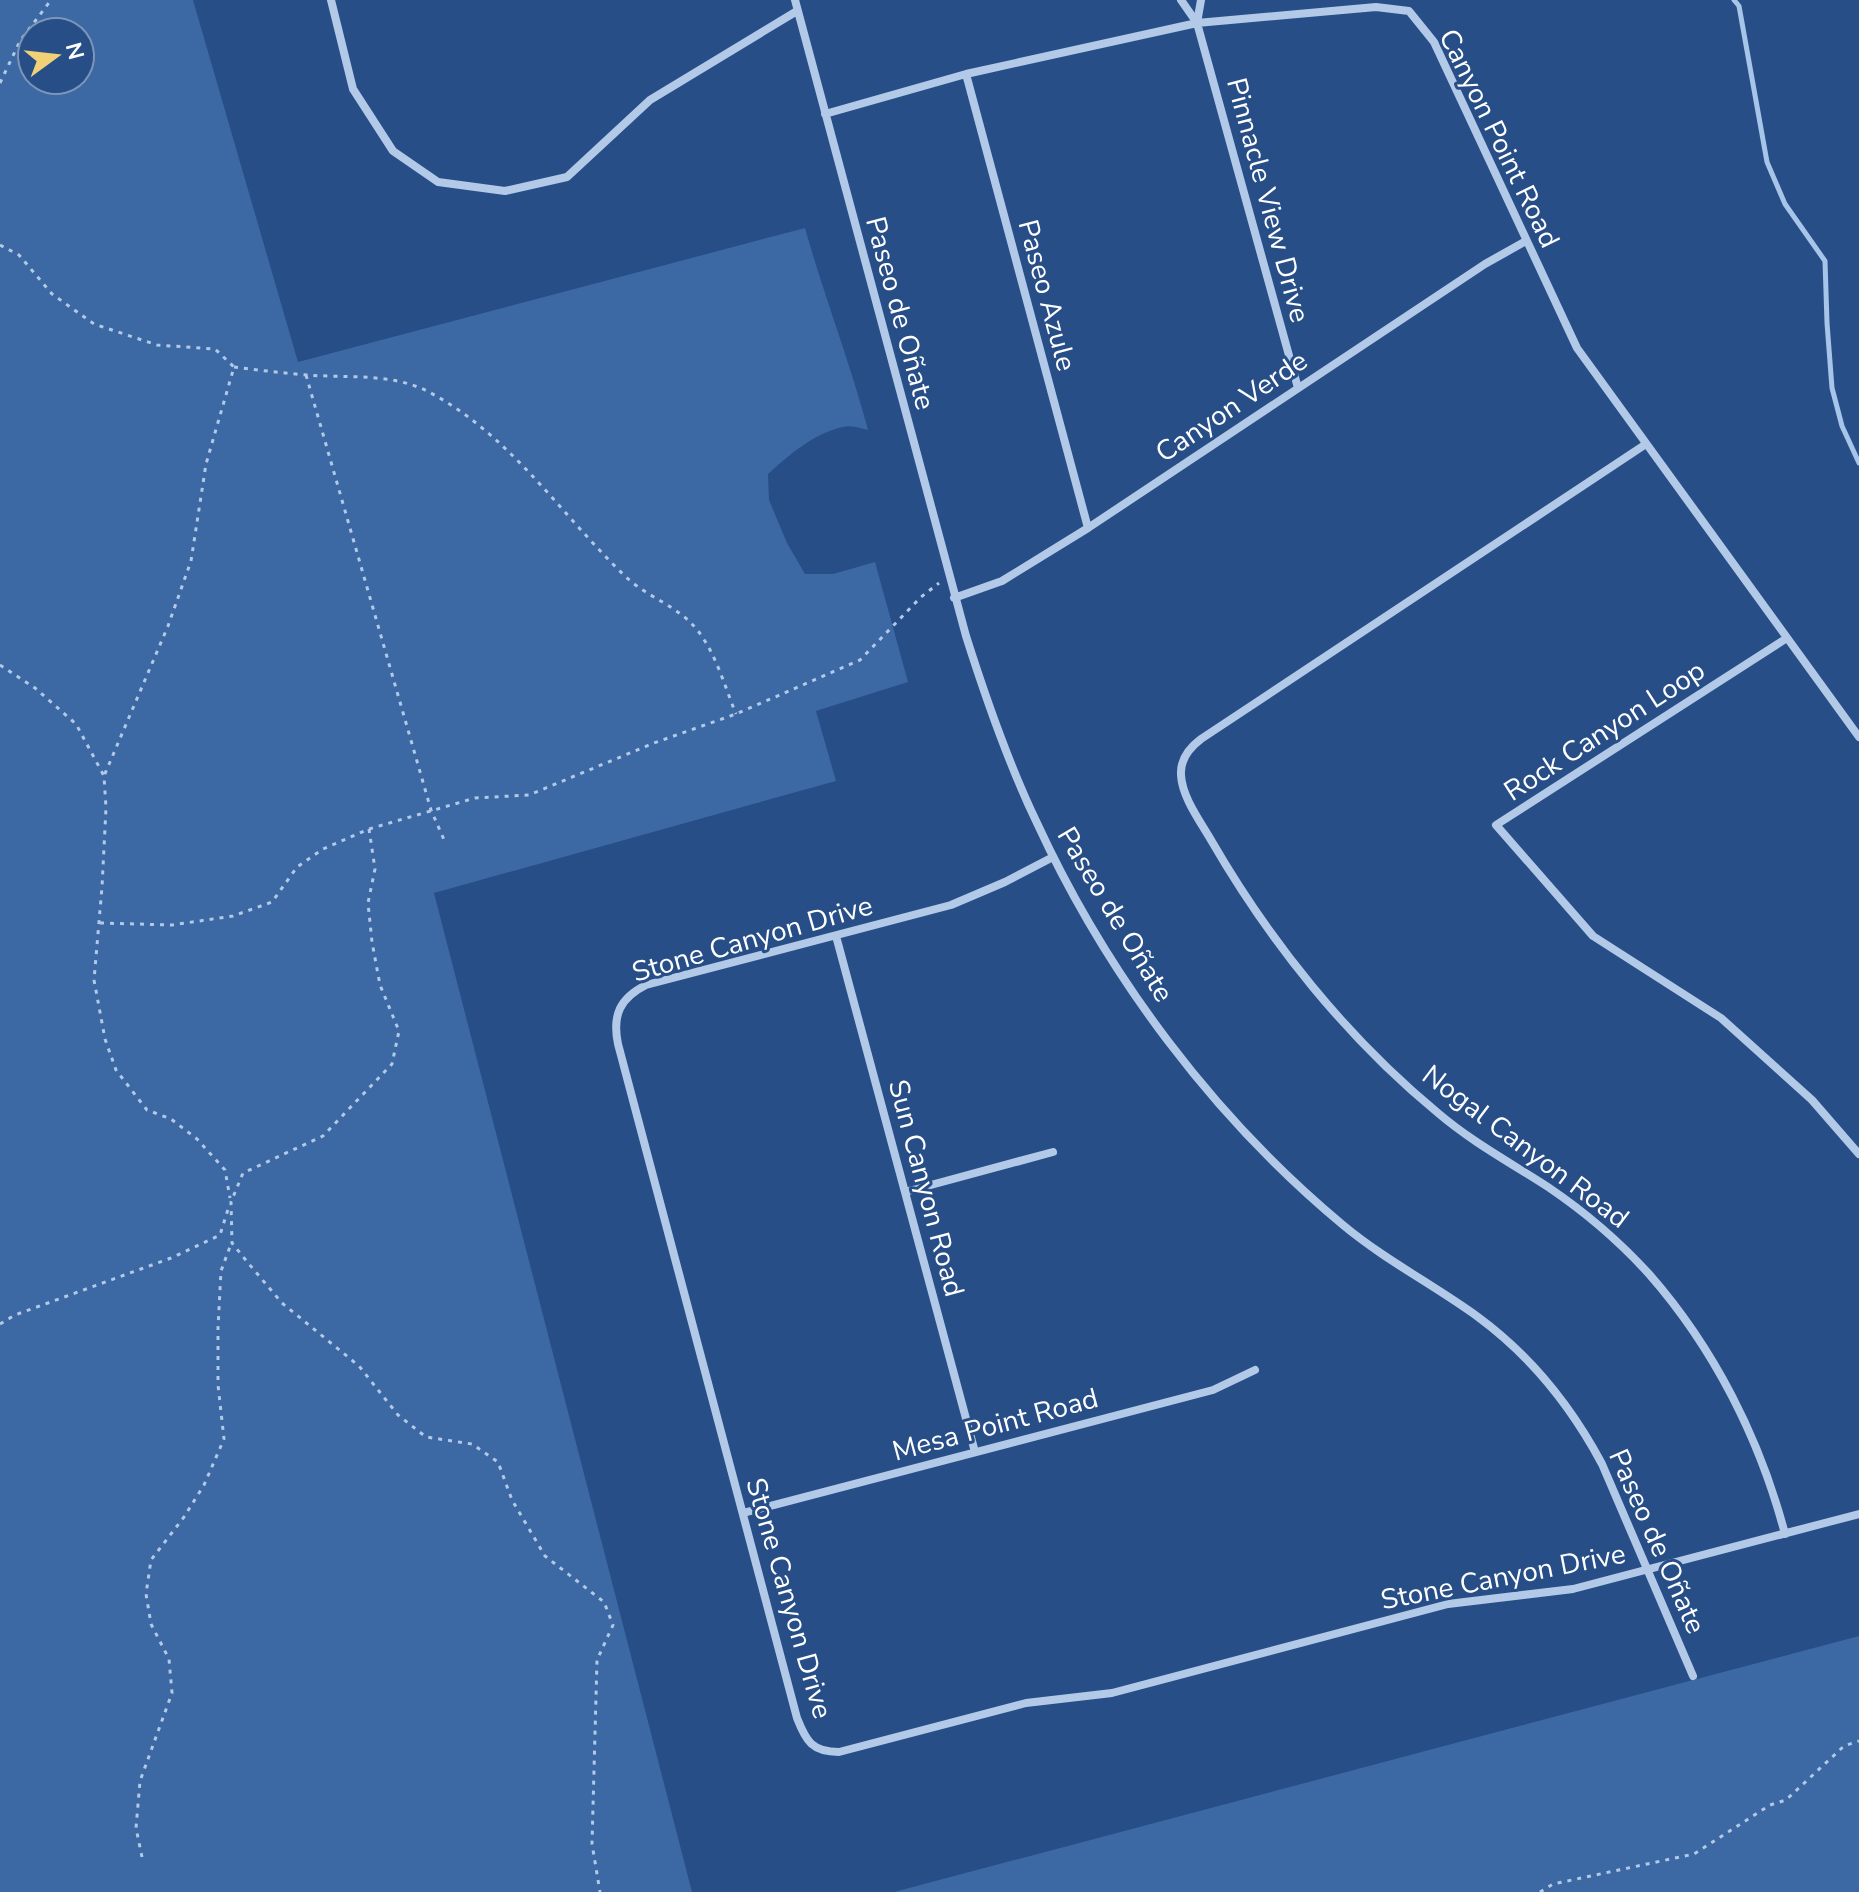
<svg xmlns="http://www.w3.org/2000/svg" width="1859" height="1892" font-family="'Nunito Sans',sans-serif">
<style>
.green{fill:#3c68a3;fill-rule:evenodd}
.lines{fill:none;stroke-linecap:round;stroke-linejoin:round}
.stream{stroke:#a7c4e9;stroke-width:5}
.path{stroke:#b2c9e8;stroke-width:3;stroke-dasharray:4 6;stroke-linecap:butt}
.minor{stroke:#b2c9e8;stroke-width:8}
.labels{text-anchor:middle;stroke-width:6;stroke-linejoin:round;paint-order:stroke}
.street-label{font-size:28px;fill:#fff;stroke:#274e87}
</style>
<rect width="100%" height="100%" fill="#274e87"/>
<path class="green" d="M 0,0 L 193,0 L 298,362 L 805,228 C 824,296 850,362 868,430 C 860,428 850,425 843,427 C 814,433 789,455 768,474 L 769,500 L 787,543 L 805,574 L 833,574 L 875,562 L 908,682 L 816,711 L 836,781 L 434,893 L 692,1892 L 0,1892 ZM 80,32 L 80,80 L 32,80 L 32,32 Z
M 1859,1636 L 1859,1892 L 894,1892 Z"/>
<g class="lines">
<path class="stream" d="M 1734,0 L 1739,6 L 1767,162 L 1785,204 L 1825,261 L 1827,323 L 1832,388 L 1842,426 L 1859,463"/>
<path class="path" d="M 0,83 L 20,41 L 51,0
M 0,245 L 19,255 L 52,294 L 94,324 L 157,345 L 215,349 L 234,367 L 206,464 L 191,561 L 168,626 L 104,776
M 234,367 C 258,370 282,373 307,375 C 345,378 391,373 427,391 C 510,434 560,514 626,577 C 648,598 679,606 698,631 C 716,654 725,687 736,714
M 306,375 L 431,810 L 445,842
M 0,665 L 35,688 L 76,724 L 104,776 L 106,808 L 102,887 L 94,980 L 105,1039 L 116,1070 L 147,1110 L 171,1119 L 197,1139 L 225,1170 L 230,1198
M 369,829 L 375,869 L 368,903 L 372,942 L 380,985 L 399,1031 L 392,1064 L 323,1136 L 243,1173 L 231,1202 L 232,1243 L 249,1264 L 282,1303 L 359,1366 L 398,1415 L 426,1437 L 472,1444 L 498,1462 L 512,1500 L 545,1556 L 604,1602 L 613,1625 L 597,1660 L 592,1844 L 600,1892
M 100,923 L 172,925 L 233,916 L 272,902 L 297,867 L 323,849 L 369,829 L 475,798 L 529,795 L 654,743 L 736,714 L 860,660 L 921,597 L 939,583
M 0,1324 L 15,1315 L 171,1258 L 220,1235 L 229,1206
M 142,1857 L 136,1828 L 140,1781 L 172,1693 L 169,1659 L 151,1624 L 146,1594 L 151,1560 L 184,1517 L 204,1485 L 224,1439 L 218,1385 L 218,1328 L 221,1271 L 231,1244
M 1540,1892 L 1553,1884 L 1694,1854 L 1770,1805 L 1786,1800 L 1844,1746 L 1859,1741"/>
<path class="minor" d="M 331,0 L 353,89 L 393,151 L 438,182 L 505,191 L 567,177 L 650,100 L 797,11
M 795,0 L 966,636 C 986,699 1008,763 1037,823 C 1107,975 1214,1118 1343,1225 C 1385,1260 1434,1285 1478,1317 C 1531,1356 1571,1406 1602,1464 L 1693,1676
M 1181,0 L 1197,23 L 1298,388
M 1197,23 L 1201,0
M 966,74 L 1088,528
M 825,114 L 966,74 L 1197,23 L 1376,7 L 1409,11 L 1434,42 L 1577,348 L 1859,737
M 1646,444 L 1201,739 C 1189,748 1180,759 1181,775 C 1182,797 1200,821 1211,840 C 1270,942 1347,1038 1438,1113 C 1472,1142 1511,1163 1548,1187 C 1585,1212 1619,1241 1649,1274 C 1714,1348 1760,1439 1785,1534
M 954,598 L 1002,581 L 1088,528 L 1485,264 L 1526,241
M 1787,638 L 1496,825 L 1593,936 L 1721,1018 L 1812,1100 L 1859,1154
M 1053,857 L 1005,882 L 951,905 L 646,985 C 620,998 612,1015 618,1044 L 797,1718 C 806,1741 812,1752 839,1752 L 1026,1703 L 1112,1693 L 1448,1604 L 1573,1589 L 1859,1514
M 836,936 L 975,1452
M 905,1192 L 1053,1152
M 743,1513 L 1213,1390 L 1255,1370"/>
</g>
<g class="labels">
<g class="street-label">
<text transform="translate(1500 138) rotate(64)" y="10">Canyon Point Road</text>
<text transform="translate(1269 200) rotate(75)" y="10">Pinnacle View Drive</text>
<text transform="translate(1048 295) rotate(75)" y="10">Paseo Azule</text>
<text transform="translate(901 313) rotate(75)" y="10">Paseo de Oñate</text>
<text transform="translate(1231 406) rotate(-34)" y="10">Canyon Verde</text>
<text transform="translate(1604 730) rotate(-33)" y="10">Rock Canyon Loop</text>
<text transform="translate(1116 914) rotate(59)" y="10">Paseo de Oñate</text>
<text transform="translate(752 938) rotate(-16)" y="10">Stone Canyon Drive</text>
<text transform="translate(1526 1146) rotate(37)" y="10">Nogal Canyon Road</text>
<text transform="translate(927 1188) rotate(75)" y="10">Sun Canyon Road</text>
<text transform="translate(995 1424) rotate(-15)" y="10">Mesa Point Road</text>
<text transform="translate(1658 1541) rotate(66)" y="10">Paseo de Oñate</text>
<text transform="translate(1503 1576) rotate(-11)" y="10">Stone Canyon Drive</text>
<text transform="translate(790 1598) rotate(74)" y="10">Stone Canyon Drive</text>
</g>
</g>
<g transform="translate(56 56) rotate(75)"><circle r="38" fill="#274e87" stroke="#7d95b7" stroke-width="2"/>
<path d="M0-6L14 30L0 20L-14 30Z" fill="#f0d178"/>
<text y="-12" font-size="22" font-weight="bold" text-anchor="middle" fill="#ffffff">N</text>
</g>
</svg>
